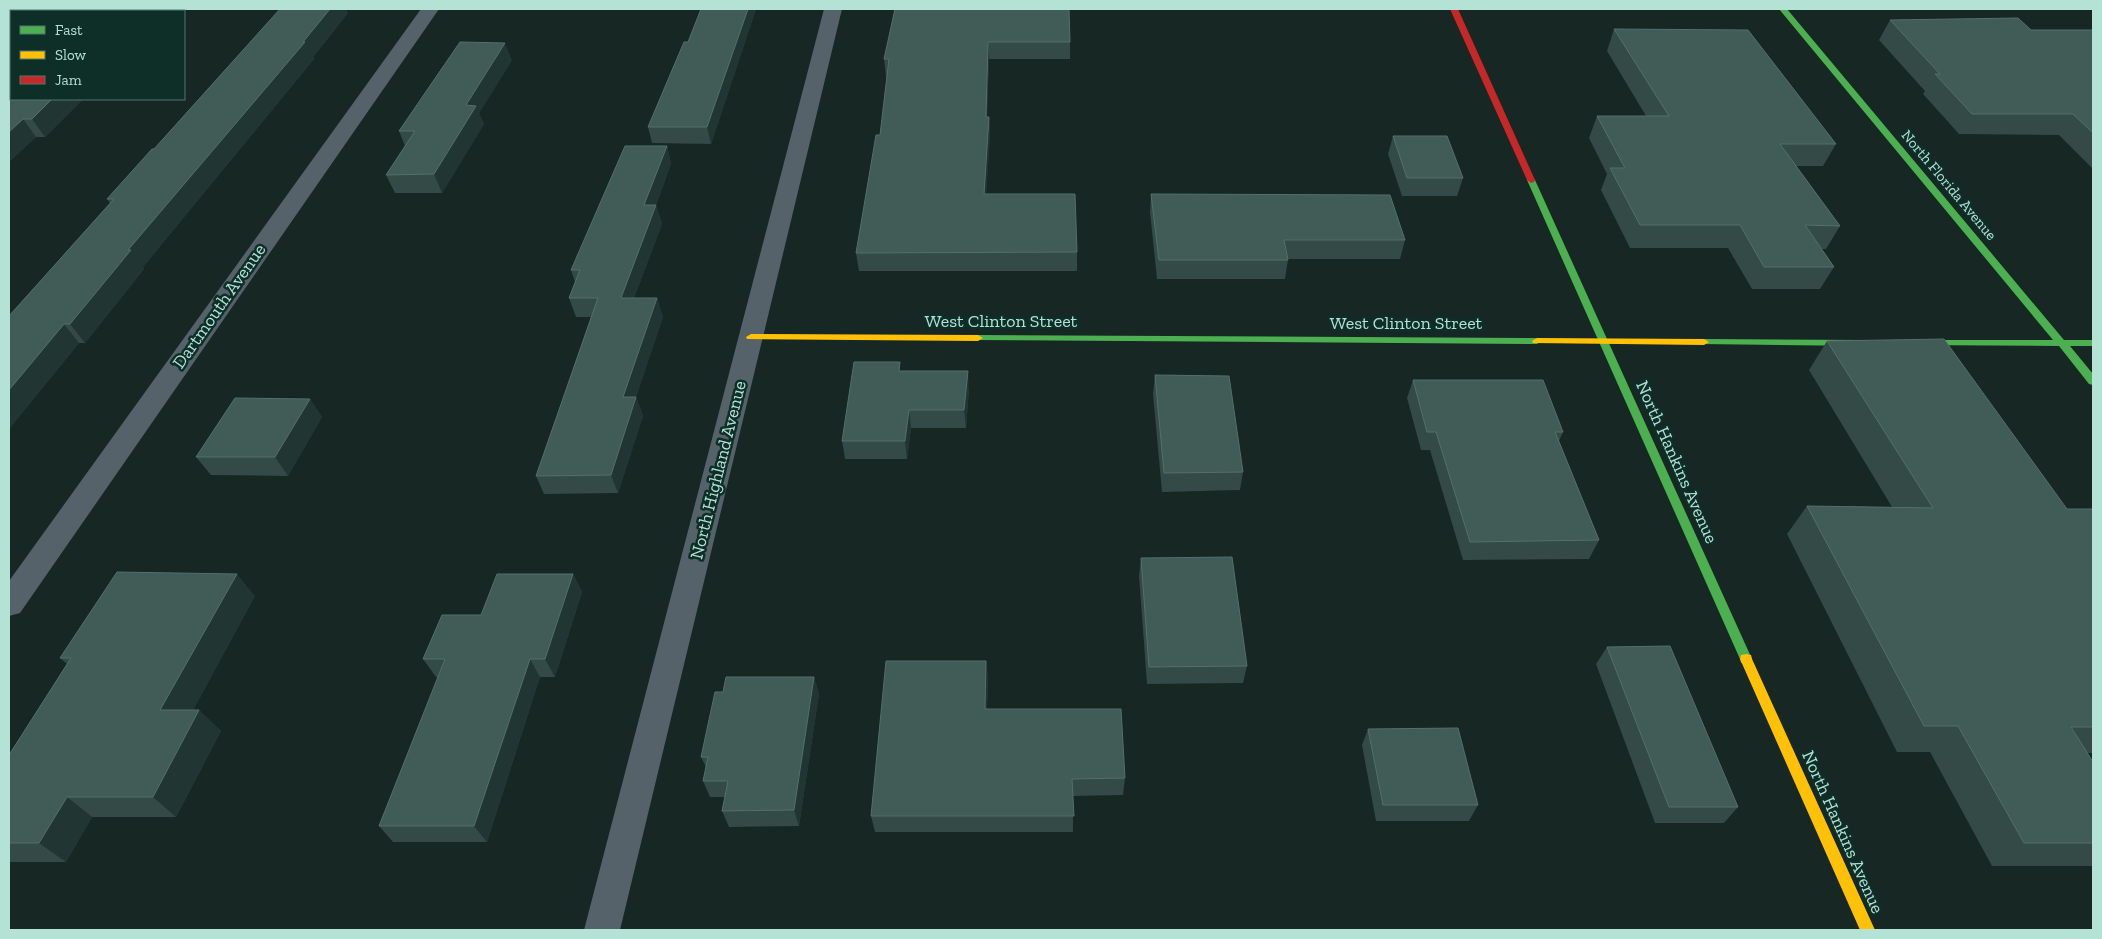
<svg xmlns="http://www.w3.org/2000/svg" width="2102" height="939" font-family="'Zilla Slab',serif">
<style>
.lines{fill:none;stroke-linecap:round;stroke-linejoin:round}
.street{fill:#556269;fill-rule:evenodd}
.fast{fill:#4caf50;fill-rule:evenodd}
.slow{fill:#ffc107;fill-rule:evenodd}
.jam{fill:#c62828;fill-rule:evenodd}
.wall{fill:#334a47}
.shaded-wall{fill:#213532}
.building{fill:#415b56;stroke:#53706a}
.labels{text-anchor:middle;stroke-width:5;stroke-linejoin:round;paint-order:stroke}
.far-street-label{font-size:15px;fill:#b4e2d5;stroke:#0e2f28}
.street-label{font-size:18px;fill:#b4e2d5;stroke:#0e2f28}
</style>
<rect width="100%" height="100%" fill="#162724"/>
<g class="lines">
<path class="street" d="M 21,9 L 40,9 L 38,11 L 19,11 Z
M 421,9 L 439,9 L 20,613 L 9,616 L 9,581 Z
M 824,9 L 842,9 L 620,930 L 584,930 Z
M 11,20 L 11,33 L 9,34 L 9,21 Z"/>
<path class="fast" d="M 1779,9 L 1787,9 L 2064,340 L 2093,340 L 2093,346 L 2070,346 L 2093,374 L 2093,385 L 2089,384 L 2059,346 L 1906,345 L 1905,343 L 1906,341 L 1910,340 L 2053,340 Z
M 1531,177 L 1535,180 L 1752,659 L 1751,663 L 1746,664 L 1741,663 L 1740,659 L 1527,180 Z
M 978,335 L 1537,338 L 1542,341 L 1537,344 L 974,340 L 973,338 Z
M 1704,339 L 1864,340 L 1869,343 L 1864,346 L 1700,344 L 1699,342 L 1700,340 Z"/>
<path class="slow" d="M 751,334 L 978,335 L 983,338 L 978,341 L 747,339 L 746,337 Z
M 1537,338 L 1704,339 L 1709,342 L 1704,345 L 1533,343 L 1532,341 Z
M 1746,654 L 1751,655 L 1752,659 L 1875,930 L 1860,930 L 1740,659 L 1741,655 Z"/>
<path class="jam" d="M 1450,9 L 1458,9 L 1535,180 L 1534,182 L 1531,183 L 1527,180 Z"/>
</g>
<path class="wall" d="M 701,9 L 756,9 L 711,144 L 652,143 L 648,127 L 688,42 Z
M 895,9 L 1070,42 L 1070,59 L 989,59 L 987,117 L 989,117 L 990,134 L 986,194 L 1077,252 L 1077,271 L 859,271 L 856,253 L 880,135 L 887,77 L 886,77 L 884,59 Z
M 348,13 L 313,57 L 314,59 L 143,267 L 144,269 L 85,343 L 79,343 L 9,429 L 9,316 L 110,203 L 107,199 Z
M 1890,20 L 2031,30 L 2093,30 L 2093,169 L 2059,135 L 1959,134 L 1923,94 L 1925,91 L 1879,40 Z
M 1614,29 L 1836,144 L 1823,166 L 1796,166 L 1840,226 L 1826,249 L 1822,249 L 1834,267 L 1820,289 L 1752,289 L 1728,248 L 1630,248 L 1601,190 L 1607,174 L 1589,138 L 1597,116 L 1646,116 L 1607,51 Z
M 512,60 L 479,113 L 484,124 L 442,193 L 395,193 L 386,175 L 405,146 L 399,131 Z
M 9,78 L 83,99 L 45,137 L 36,137 L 9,162 Z
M 1393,136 L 1463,178 L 1457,196 L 1402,196 L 1388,154 Z
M 667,146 L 671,164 L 656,205 L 662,224 L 634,298 L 657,298 L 663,317 L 636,397 L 643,416 L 618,493 L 544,494 L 536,476 L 591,317 L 576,317 L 569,298 L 575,282 L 571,270 Z
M 1151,194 L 1405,240 L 1400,259 L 1288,259 L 1285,279 L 1157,279 L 1150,212 Z
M 1827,341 L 2067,509 L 2093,509 L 2093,753 L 2087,753 L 2093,762 L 2093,866 L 1992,866 L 1930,752 L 1897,752 L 1787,534 L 1807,506 L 1892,507 L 1809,370 Z
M 901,371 L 969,389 L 966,428 L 911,428 L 907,459 L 845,459 L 842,441 Z
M 1155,375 L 1243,472 L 1240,490 L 1162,492 L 1153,394 Z
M 1413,380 L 1563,432 L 1559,441 L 1599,540 L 1589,559 L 1463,560 L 1430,450 L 1421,450 L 1407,398 Z
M 310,399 L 322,417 L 288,476 L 211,475 L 196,457 Z
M 1141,558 L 1247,666 L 1243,683 L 1147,684 L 1139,576 Z
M 573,574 L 582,592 L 555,677 L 540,677 L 487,842 L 393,842 L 379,826 L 438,677 L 436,677 L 423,659 L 481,615 Z
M 255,596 L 193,710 L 199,710 L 221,731 L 176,817 L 92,817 L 66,862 L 9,862 L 9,755 L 67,664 L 60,658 Z
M 1607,647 L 1738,807 L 1724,823 L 1655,823 L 1596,664 Z
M 986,661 L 988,678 L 987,709 L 1125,778 L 1123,795 L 1073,796 L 1073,832 L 875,832 L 871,816 Z
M 814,677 L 819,694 L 799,826 L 729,827 L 722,811 L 725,797 L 710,797 L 703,781 L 706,767 L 701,757 L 723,692 Z
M 1368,729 L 1478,805 L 1469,821 L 1376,821 L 1362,745 Z"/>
<path class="shaded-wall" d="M 139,9 L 166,9 L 164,11 L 136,11 Z
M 330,9 L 346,9 L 348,13 L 313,57 L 314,59 L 143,267 L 144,269 L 85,343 L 70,324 L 128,250 Z
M 748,9 L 756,9 L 711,144 L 707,127 Z
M 988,42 L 989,59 L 986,134 L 986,117 Z
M 505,43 L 512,60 L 479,113 L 484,124 L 442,193 L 434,174 L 466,105 Z
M 52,99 L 83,99 L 45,137 L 32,119 Z
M 989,117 L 990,134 L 985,212 L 984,194 Z
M 23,119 L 36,137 L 9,162 L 9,132 Z
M 667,146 L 671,164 L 651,218 L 656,205 L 662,224 L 627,317 L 621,298 L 644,205 Z
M 657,298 L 663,317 L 636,397 L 643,416 L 618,493 L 611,475 L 623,397 Z
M 64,324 L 79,343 L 9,429 L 9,390 Z
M 968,371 L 969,389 L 966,428 L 964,410 Z
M 310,399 L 322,417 L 288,476 L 275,457 Z
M 909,410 L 911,428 L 907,459 L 905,441 Z
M 237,574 L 255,596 L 182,731 L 160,710 Z
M 573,574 L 582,592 L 555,677 L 545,659 Z
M 530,659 L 540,677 L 487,842 L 474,826 Z
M 986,661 L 988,678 L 986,726 L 985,709 Z
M 814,677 L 819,694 L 799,826 L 794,810 Z
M 199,710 L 221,731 L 176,817 L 153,797 Z
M 67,797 L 92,817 L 66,862 L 39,843 Z"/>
<path class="building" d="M 87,9 L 139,9 L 136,11 L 84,11 Z
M 280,9 L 330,9 L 303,42 L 305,42 L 128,250 L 131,250 L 70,324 L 64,324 L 9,390 L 9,316 L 114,199 L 107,199 L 152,149 L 154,149 Z
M 701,9 L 748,9 L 707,127 L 648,127 L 684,42 L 688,42 Z
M 895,9 L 1069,9 L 1070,42 L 988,42 L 986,117 L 989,117 L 984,194 L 1075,194 L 1077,252 L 856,253 L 876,135 L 880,135 L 889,59 L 884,59 Z
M 2018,18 L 2031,30 L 2093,30 L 2093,133 L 2073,114 L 1972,114 L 1935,74 L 1940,74 L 1890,20 Z
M 1614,29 L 1748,30 L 1836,144 L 1780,144 L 1840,226 L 1805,225 L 1834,267 L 1764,267 L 1740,225 L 1640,225 L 1610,168 L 1625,168 L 1597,116 L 1669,116 Z
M 460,42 L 505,43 L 466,105 L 476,106 L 434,174 L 386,175 L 415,131 L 399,131 Z
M 11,76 L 11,99 L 52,99 L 32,119 L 23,119 L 9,132 L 9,78 Z
M 1393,136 L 1447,136 L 1463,178 L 1407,178 Z
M 625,146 L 667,146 L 644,205 L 656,205 L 621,298 L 657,298 L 623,397 L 636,397 L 611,475 L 536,476 L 598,298 L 569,298 L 580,270 L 571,270 Z
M 1151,194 L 1390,195 L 1405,240 L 1284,240 L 1288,260 L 1159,260 Z
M 1944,339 L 2067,509 L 2093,509 L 2093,727 L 2071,727 L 2093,762 L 2093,843 L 2024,843 L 1958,726 L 1924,726 L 1807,506 L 1933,508 L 1827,341 Z
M 854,362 L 900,362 L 899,371 L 968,371 L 964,410 L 909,410 L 905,441 L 842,441 Z
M 1155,375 L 1229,376 L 1243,472 L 1164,473 Z
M 1413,380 L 1543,380 L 1563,432 L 1555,432 L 1599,540 L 1470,542 L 1436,432 L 1427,432 Z
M 235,398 L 310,399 L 275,457 L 196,457 Z
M 1232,557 L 1247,666 L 1149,667 L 1141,558 Z
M 117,572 L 237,574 L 160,710 L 199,710 L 153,797 L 67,797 L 39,843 L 9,843 L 9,755 L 71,658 L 60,658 Z
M 497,574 L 573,574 L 545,659 L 530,659 L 474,826 L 379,826 L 445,659 L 423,659 L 442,615 L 481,615 Z
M 1670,646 L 1738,807 L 1669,807 L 1607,647 Z
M 886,661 L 986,661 L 985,709 L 1121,709 L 1125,778 L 1072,779 L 1074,816 L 871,816 Z
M 726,677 L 814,677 L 794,810 L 722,811 L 728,781 L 703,781 L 708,757 L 701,757 L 715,692 L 723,692 Z
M 1458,728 L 1478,805 L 1383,805 L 1368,729 Z"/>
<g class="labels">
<g class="far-street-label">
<text transform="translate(1949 185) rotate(50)" y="5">North Florida Avenue</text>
</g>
<g class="street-label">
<text transform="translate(219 306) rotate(-55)" y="6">Dartmouth Avenue</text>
<text x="1001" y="327">West Clinton Street</text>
<text x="1406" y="329">West Clinton Street</text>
<text transform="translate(1677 462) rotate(66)" y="6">North Hankins Avenue</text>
<text transform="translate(718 470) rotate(-76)" y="6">North Highland Avenue</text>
<text transform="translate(1843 832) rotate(66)" y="6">North Hankins Avenue</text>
</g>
</g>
<rect width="2102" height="939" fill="none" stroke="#b4e2d5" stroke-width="20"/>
<rect x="10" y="10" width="175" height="90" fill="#0e2f28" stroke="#50776d"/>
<rect x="20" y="26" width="25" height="8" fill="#4caf50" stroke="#50776d"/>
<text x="55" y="35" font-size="15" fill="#b4e2d5">Fast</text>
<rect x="20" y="51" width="25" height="8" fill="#ffc107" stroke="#50776d"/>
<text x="55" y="60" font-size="15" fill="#b4e2d5">Slow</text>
<rect x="20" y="76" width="25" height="8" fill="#c62828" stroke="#50776d"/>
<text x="55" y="85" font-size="15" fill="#b4e2d5">Jam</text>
</svg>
